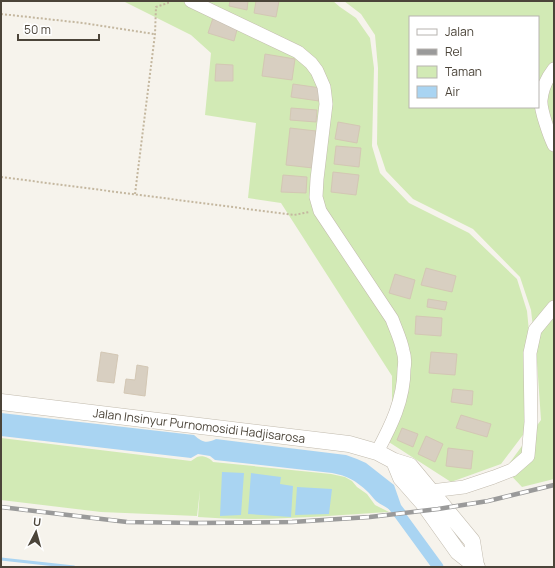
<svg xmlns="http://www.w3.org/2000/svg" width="555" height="568" font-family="Manrope,sans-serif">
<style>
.green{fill:#d2eab5;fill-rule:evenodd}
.water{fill:#a9d4f2}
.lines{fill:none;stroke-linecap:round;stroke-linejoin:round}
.stream{stroke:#a9d4f2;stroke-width:3}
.canal{stroke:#a9d4f2;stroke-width:11}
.building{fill:#d8cfc1;stroke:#d3c7b4}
.minor-casing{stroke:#c2bbae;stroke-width:14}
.tertiary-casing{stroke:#c2bbae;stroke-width:17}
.path{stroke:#c4b79f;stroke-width:2;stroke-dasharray:2 2;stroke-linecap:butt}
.minor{stroke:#fff;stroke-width:13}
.tertiary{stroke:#fff;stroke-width:16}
.rail-casing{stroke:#9a9a9a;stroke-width:4.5}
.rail{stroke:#fff;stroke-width:3;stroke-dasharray:9;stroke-linecap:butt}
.labels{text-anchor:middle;stroke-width:3;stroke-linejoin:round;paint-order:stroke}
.street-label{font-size:12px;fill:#4b4439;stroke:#fff}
</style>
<rect width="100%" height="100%" fill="#f6f3ec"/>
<path class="green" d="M 123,1 L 333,1 L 340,7 L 356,18 L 370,38 L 374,68 L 372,146 L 380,173 L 409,203 L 469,233 L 517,279 L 527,311 L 532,362 L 535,419 L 501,464 L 451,482 L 381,437 L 392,412 L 392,376 L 281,203 L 248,198 L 256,123 L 205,115 L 211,53 L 191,35 Z
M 344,1 L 554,1 L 554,479 L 522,487 L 505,469 L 541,420 L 537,362 L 531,310 L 520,277 L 473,229 L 413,199 L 386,171 L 377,144 L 378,68 L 375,35 L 361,14 ZM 410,17 L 538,17 L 538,107 L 410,107 Z
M 1,438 L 191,461 C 193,460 195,458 197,457 C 203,455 210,458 213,462 L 331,474 L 345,477 L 352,481 L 357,487 L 367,494 L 375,505 L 389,512 C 325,516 262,522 198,517 L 200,490 L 197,516 L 101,512 L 1,500 Z"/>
<path class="water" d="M 1,413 L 194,435 C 202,442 206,444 216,439 L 346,455 L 357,459 L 366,463 L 394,485 L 401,505 L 408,514 L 396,516 C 390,508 384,507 376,501 C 373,498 371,495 368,492 C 355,480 348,476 332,473 L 215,460 L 210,456 L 198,454 L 191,458 L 1,436 Z
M 222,472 L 244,473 L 241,515 L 220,516 Z
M 251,473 L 281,477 L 280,484 L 293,486 L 291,517 L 248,514 Z
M 297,487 L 332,489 L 329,514 L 295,515 Z"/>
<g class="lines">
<path class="stream" d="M 1,559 L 74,567"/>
<path class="canal" d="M 392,504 L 438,567"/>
</g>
<path class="building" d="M 230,1 L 248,1 L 247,10 L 229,6 Z
M 256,1 L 279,1 L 276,17 L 254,13 Z
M 213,18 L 238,26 L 234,41 L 208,33 Z
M 265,54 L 295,59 L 292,80 L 262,76 Z
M 216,64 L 233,65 L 233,81 L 215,81 Z
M 293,84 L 321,88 L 319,101 L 291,97 Z
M 291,108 L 317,110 L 316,122 L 290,120 Z
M 338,122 L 360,126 L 357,143 L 335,139 Z
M 290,128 L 316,131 L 313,168 L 286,165 Z
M 336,146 L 361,148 L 359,167 L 334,164 Z
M 333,172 L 359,175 L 356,195 L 331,192 Z
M 283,175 L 307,177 L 306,193 L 281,192 Z
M 426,268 L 456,276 L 452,292 L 421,285 Z
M 395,274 L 415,280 L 410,299 L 389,293 Z
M 428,299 L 447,302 L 445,310 L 427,307 Z
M 416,316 L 442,318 L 441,336 L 415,334 Z
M 101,352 L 118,355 L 114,383 L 97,381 Z
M 431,352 L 457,354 L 455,375 L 429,373 Z
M 137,365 L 148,367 L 145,396 L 124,393 L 126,379 L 135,380 Z
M 453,389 L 473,391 L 472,405 L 451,402 Z
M 461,415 L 491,424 L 487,437 L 456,428 Z
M 402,428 L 418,434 L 413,447 L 397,440 Z
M 426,436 L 443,444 L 435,462 L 418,454 Z
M 448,448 L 473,451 L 471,469 L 446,466 Z"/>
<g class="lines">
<defs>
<path id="minor" d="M 191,1 L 298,52 L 311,63 L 317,71 L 324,87 L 325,95 L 326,104 L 317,179 L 316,197 L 320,211 L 392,319 C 396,330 401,340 403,351 C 405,357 405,363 404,369 C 404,400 391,426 377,452
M 554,69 C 547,78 542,89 541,100 C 540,109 550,137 554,145
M 431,491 L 464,487 L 494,477 L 512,470 L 528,456 L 531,422 L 530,353 L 535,330 L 554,307"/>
<path id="tertiary" d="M 1,402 L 349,444 L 377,452 L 394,461 L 410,466 L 472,541 L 476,566
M 394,461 L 401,478 L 423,503 L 458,552 L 477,567"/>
</defs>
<use href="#minor" class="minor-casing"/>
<use href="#tertiary" class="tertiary-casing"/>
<path class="path" d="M 1,14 L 83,23 L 154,34
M 1,177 L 294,215 L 309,212
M 135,194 L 155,34 L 156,7 L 168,3 L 168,1"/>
<use href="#minor" class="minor"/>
<use href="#tertiary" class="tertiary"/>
<defs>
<path id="rail" d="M 1,507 L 127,522 L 197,523 L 292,522 L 370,517 L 438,509 L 488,501 L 554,485"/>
</defs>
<use href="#rail" class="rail-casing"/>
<use href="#rail" class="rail"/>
</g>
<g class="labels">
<g class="street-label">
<text transform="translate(199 426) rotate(7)" y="4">Jalan Insinyur Purnomosidi Hadjisarosa</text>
</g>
</g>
<rect width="555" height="568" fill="none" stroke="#4b4439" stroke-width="4"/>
<rect x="409" y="16" width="130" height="92" fill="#ffffff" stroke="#b7b4b0"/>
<rect x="417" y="29" width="20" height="6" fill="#ffffff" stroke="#b7b4b0"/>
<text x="445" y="36" font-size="12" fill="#4b4439">Jalan</text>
<rect x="417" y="49" width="20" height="6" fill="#9a9a9a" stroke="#b7b4b0"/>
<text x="445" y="56" font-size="12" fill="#4b4439">Rel</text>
<rect x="417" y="66" width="20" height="12" fill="#d2eab5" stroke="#b7b4b0"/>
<text x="445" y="76" font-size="12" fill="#4b4439">Taman</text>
<rect x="417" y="86" width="20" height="12" fill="#a9d4f2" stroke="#b7b4b0"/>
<text x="445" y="96" font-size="12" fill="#4b4439">Air</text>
<g transform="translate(36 532) rotate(6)" stroke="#ffffff" stroke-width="3" paint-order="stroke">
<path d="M0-3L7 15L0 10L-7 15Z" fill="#4b4439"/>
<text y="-6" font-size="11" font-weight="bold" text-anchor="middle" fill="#4b4439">U</text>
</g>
<path d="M18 34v6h81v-6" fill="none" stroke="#4b4439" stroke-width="2"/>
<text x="24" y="34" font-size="12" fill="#4b4439" stroke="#ffffff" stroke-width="3" paint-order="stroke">50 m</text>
</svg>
